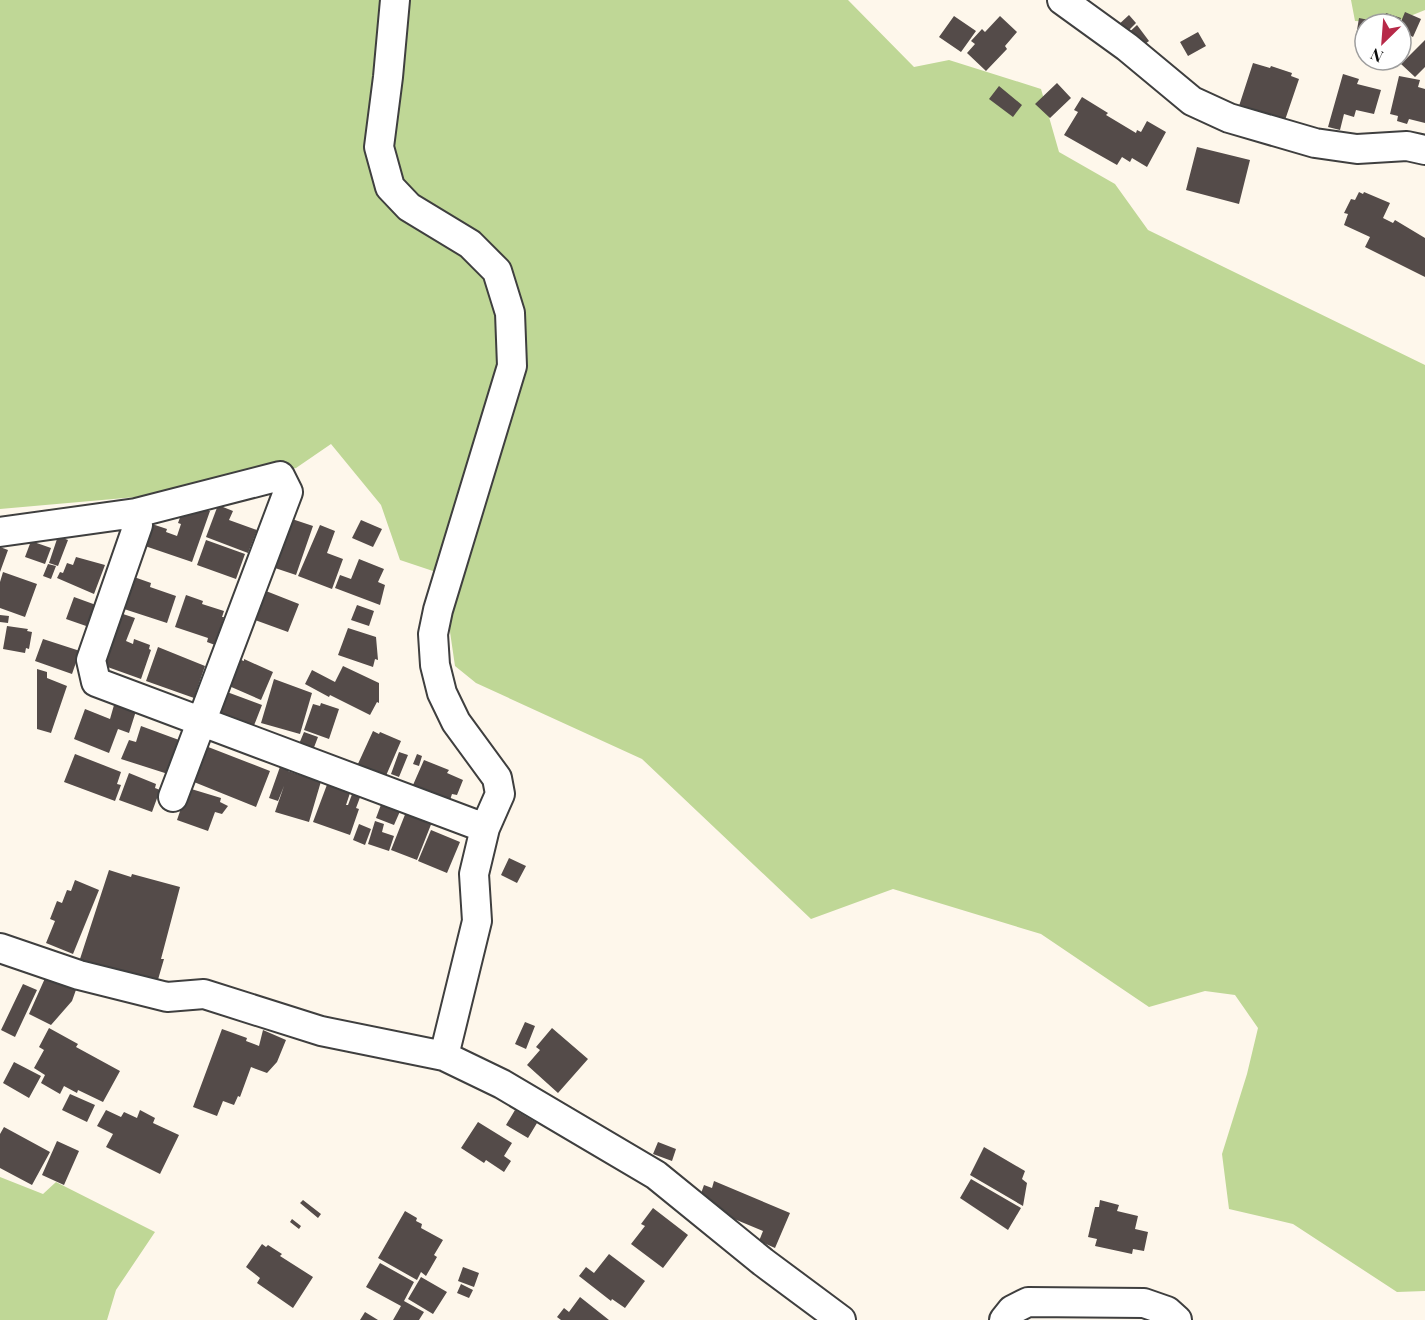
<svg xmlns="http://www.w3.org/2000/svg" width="1425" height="1320" font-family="'Playfair Display',serif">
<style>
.forest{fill:#bfd796}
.building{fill:#544b49}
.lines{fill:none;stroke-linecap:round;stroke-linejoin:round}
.minor-casing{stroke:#3f3f3f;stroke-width:32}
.minor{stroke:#fff;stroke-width:28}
</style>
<rect width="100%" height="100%" fill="#fef7eb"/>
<path class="forest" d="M 0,0 L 389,0 L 385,189 L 492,274 L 506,366 L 442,574 L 400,560 L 381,505 L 331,444 L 296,468 L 136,497 L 0,509 Z
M 401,0 L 848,0 L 914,67 L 949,60 L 1041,89 L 1059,152 L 1115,184 L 1148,230 L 1425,365 L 1425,1291 L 1397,1292 L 1293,1224 L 1229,1209 L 1222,1154 L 1247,1074 L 1258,1028 L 1235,995 L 1205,991 L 1149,1007 L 1041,934 L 893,889 L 811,919 L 642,759 L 476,683 L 455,666 L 449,625 L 517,366 L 512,278 L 411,195 L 389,148 Z
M 1351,0 L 1425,0 L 1425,10 L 1393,23 L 1355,21 Z
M 0,1177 L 43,1194 L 56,1182 L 155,1232 L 116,1290 L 107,1320 L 0,1320 Z"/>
<path class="building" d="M 1405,12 L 1421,19 L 1413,37 L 1401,31 L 1400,24 Z
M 1386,13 L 1401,18 L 1398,24 L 1383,22 Z
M 1129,15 L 1136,23 L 1123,36 L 1116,27 Z
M 954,16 L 976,31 L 961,52 L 939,37 Z
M 1000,16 L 1017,32 L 1005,46 L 1007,49 L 986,71 L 967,53 L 975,44 L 971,41 L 982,29 L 985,32 Z
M 1359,18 L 1384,23 L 1384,24 L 1365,24 L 1365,37 L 1356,36 Z
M 1137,25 L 1149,41 L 1141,47 L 1125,36 Z
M 1198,32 L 1206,46 L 1188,56 L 1180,42 Z
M 1425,40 L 1425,67 L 1415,77 L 1401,64 Z
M 1253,63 L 1270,68 L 1271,66 L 1292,73 L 1291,76 L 1299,79 L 1284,123 L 1239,106 Z
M 1343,74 L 1359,79 L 1357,84 L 1381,90 L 1374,114 L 1356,110 L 1354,117 L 1344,114 L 1340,130 L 1328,127 Z
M 1399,76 L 1420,80 L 1418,87 L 1425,89 L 1425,123 L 1409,119 L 1407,124 L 1397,121 L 1398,116 L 1390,114 Z
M 1057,83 L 1071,98 L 1050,118 L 1035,104 Z
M 999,86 L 1022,105 L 1013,117 L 989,99 Z
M 1082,97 L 1108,113 L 1106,115 L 1136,133 L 1137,130 L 1141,132 L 1147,121 L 1166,132 L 1147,167 L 1132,158 L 1130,162 L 1122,157 L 1117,165 L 1064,135 L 1078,112 L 1074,110 Z
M 1197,147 L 1250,160 L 1239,204 L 1186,190 Z
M 1359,192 L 1363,194 L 1364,192 L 1390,203 L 1383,218 L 1393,223 L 1395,220 L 1425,238 L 1425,277 L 1365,247 L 1370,237 L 1344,225 L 1348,214 L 1344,213 L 1351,199 L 1355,200 Z
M 218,505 L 233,511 L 229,520 L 257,530 L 248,553 L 206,537 Z
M 197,507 L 210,511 L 192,562 L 145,546 L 152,524 L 167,529 L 166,532 L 177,536 L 181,524 L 178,523 L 182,512 Z
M 289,518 L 313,526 L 296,575 L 275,568 L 277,564 L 272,562 Z
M 361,520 L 382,529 L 373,547 L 352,538 Z
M 320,525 L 335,531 L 327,553 L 343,559 L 332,589 L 298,576 Z
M 58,536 L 68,540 L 58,566 L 49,563 Z
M 206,540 L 245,554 L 236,579 L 197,565 Z
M 31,541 L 51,548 L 45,564 L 25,557 Z
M 0,547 L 8,550 L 0,572 Z
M 76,557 L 105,565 L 94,594 L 57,578 L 60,572 L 63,573 L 67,563 L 73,565 Z
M 359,559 L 384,569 L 378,582 L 385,585 L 380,605 L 335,588 L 340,575 L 351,579 Z
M 48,564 L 56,566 L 51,579 L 43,576 Z
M 3,572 L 37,584 L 25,617 L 0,608 L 0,582 Z
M 134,577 L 151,583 L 150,587 L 176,596 L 167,623 L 124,609 Z
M 266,591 L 299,604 L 288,632 L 255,620 Z
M 186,595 L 203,601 L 202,604 L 224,611 L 222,617 L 224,617 L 215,645 L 207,642 L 208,638 L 175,627 Z
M 74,597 L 96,605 L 89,627 L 66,619 Z
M 357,605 L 374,611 L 369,626 L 351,620 Z
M 120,613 L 135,618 L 126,641 L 133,644 L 134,639 L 150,645 L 149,649 L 151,650 L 141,679 L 102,665 Z
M 0,615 L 9,616 L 8,623 L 0,622 Z
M 7,626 L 28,629 L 27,631 L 32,632 L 29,649 L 26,648 L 25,653 L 3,649 Z
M 348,628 L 376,637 L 378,660 L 375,659 L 373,667 L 338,655 Z
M 43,639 L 80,651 L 72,674 L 35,661 Z
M 158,647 L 205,666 L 194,698 L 146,681 Z
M 244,659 L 273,672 L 261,700 L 229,686 L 241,660 L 244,661 Z
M 343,666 L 379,683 L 379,703 L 377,702 L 370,715 L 330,695 L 329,697 L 305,684 L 312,670 L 335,682 Z
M 37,669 L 47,672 L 47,678 L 67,686 L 51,733 L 37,729 Z
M 274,679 L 312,693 L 300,734 L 261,723 Z
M 227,692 L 262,705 L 253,728 L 219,716 Z
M 321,703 L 339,709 L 329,739 L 304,730 L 313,704 L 320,706 Z
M 114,705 L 136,711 L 129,733 L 118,729 L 109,753 L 74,739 L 85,709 L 110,719 Z
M 141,726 L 179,740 L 168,774 L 121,759 L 129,740 L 136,742 Z
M 373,731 L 379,734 L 380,732 L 401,741 L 385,778 L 357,766 Z
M 304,732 L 318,737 L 313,750 L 299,744 Z
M 203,745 L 270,771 L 256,807 L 189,780 Z
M 399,752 L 408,755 L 399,777 L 391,774 Z
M 75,754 L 121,772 L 117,784 L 121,785 L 115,801 L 64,782 Z
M 417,754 L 422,756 L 419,766 L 413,764 Z
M 424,760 L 449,770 L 447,773 L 463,780 L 457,795 L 452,794 L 450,800 L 413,785 Z
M 281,764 L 290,767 L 288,771 L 303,776 L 304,773 L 322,778 L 309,822 L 275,812 L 284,786 L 278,801 L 269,798 Z
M 129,773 L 156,784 L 155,788 L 160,790 L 152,812 L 119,800 Z
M 328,782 L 351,790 L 346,805 L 348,805 L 354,789 L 362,792 L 356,808 L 359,809 L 350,835 L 313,822 Z
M 188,788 L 221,798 L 220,802 L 228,806 L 222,814 L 215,812 L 208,831 L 177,820 Z
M 382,802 L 401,809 L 394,825 L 376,818 Z
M 406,812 L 432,822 L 417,860 L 391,850 Z
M 375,821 L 384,824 L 382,832 L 394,836 L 389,851 L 368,844 Z
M 359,824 L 371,829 L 365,845 L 353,840 Z
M 431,830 L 460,842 L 447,873 L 418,861 Z
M 509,858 L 526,866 L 517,883 L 501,875 Z
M 109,870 L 131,877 L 132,874 L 180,887 L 161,959 L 164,959 L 157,983 L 79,962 Z
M 75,880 L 99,890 L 73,954 L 46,943 L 55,921 L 50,919 L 57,901 L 62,903 L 67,890 L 71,891 Z
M 46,976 L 77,987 L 72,1001 L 51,1025 L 29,1014 Z
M 23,984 L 37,990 L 15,1037 L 1,1030 Z
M 525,1022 L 535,1026 L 526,1049 L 515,1044 Z
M 49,1028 L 78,1044 L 76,1047 L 120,1071 L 103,1102 L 78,1090 L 77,1093 L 64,1086 L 60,1094 L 41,1083 L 45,1075 L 34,1068 L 44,1050 L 39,1047 Z
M 552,1028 L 588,1059 L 558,1093 L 527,1065 L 540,1050 L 536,1047 Z
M 222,1029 L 247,1038 L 246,1041 L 259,1046 L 263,1030 L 286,1040 L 277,1062 L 267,1073 L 251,1067 L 240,1097 L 238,1096 L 234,1105 L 223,1101 L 217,1116 L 193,1107 Z
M 14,1062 L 41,1076 L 29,1098 L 3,1083 Z
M 70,1094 L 95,1105 L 87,1122 L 62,1110 Z
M 106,1110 L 121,1117 L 124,1112 L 137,1118 L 140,1110 L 155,1118 L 153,1123 L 179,1135 L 160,1174 L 106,1147 L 113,1134 L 97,1126 Z
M 515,1110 L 537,1123 L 528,1138 L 506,1125 Z
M 478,1122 L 512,1143 L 504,1156 L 511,1161 L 504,1172 L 486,1160 L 484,1163 L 461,1148 Z
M 4,1127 L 50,1152 L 32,1185 L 0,1168 L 0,1134 Z
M 57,1141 L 79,1151 L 64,1185 L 42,1175 Z
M 658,1142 L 676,1149 L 672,1161 L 653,1154 Z
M 984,1147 L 1025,1171 L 1022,1179 L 1027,1183 L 1023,1206 L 970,1175 Z
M 971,1179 L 1021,1208 L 1008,1230 L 960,1198 Z
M 714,1181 L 790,1213 L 775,1248 L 759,1241 L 763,1231 L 715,1211 L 699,1199 L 704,1185 L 712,1188 Z
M 303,1200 L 321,1214 L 318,1218 L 300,1203 Z
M 1100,1200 L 1119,1205 L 1117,1211 L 1138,1216 L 1135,1229 L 1148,1232 L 1144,1251 L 1133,1249 L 1132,1254 L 1095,1246 L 1097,1239 L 1088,1237 L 1095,1207 L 1099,1207 Z
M 653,1208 L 688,1235 L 663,1268 L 631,1244 L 645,1226 L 641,1224 Z
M 405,1211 L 417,1218 L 416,1221 L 422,1224 L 421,1228 L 443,1240 L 434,1255 L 437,1257 L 426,1276 L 421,1272 L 417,1280 L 378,1258 Z
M 292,1219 L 301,1226 L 299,1229 L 290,1222 Z
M 262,1244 L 266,1247 L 268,1245 L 282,1254 L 280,1256 L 313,1277 L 293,1308 L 257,1283 L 260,1278 L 246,1267 Z
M 609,1254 L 645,1281 L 625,1308 L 612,1299 L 611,1301 L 579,1276 L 586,1267 L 594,1273 Z
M 380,1263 L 414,1282 L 404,1301 L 424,1312 L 419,1320 L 393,1320 L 401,1306 L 366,1287 Z
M 463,1267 L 479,1273 L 474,1287 L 458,1281 Z
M 421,1277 L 447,1292 L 433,1314 L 408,1299 Z
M 461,1284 L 473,1290 L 469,1298 L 457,1293 Z
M 580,1297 L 609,1320 L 561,1320 L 557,1317 L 564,1308 L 569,1312 Z
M 365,1312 L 378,1320 L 360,1320 Z"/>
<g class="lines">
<defs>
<path id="minor" d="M 395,0 L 388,77 L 379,147 L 390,187 L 409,207 L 470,244 L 497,271 L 510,313 L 512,366 L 438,610 L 433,634 L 435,665 L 442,693 L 456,722 L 497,778 L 500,794 L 485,828 L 474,874 L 477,921 L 444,1056
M 1062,0 L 1127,47 L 1192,101 L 1229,118 L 1315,143 L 1357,149 L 1407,146 L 1425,150
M 136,513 L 138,525 L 91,660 L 96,682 L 485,828
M 0,532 L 136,513 L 280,476 L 288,492 L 173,797
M 0,948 L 79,975 L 167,997 L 204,994 L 321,1031 L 444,1056 L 502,1084 L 656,1175 L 763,1262 L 841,1320
M 1004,1320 L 1012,1310 L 1028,1302 L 1144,1303 L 1167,1311 L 1177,1320"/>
</defs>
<use href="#minor" class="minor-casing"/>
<use href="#minor" class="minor"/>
</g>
<g transform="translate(1383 42) rotate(205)"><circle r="28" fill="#ffffff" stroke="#9e9e9e" stroke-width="1.5"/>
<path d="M0-4.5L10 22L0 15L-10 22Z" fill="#b72948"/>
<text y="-9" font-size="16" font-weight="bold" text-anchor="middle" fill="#0c0c0c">N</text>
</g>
</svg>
